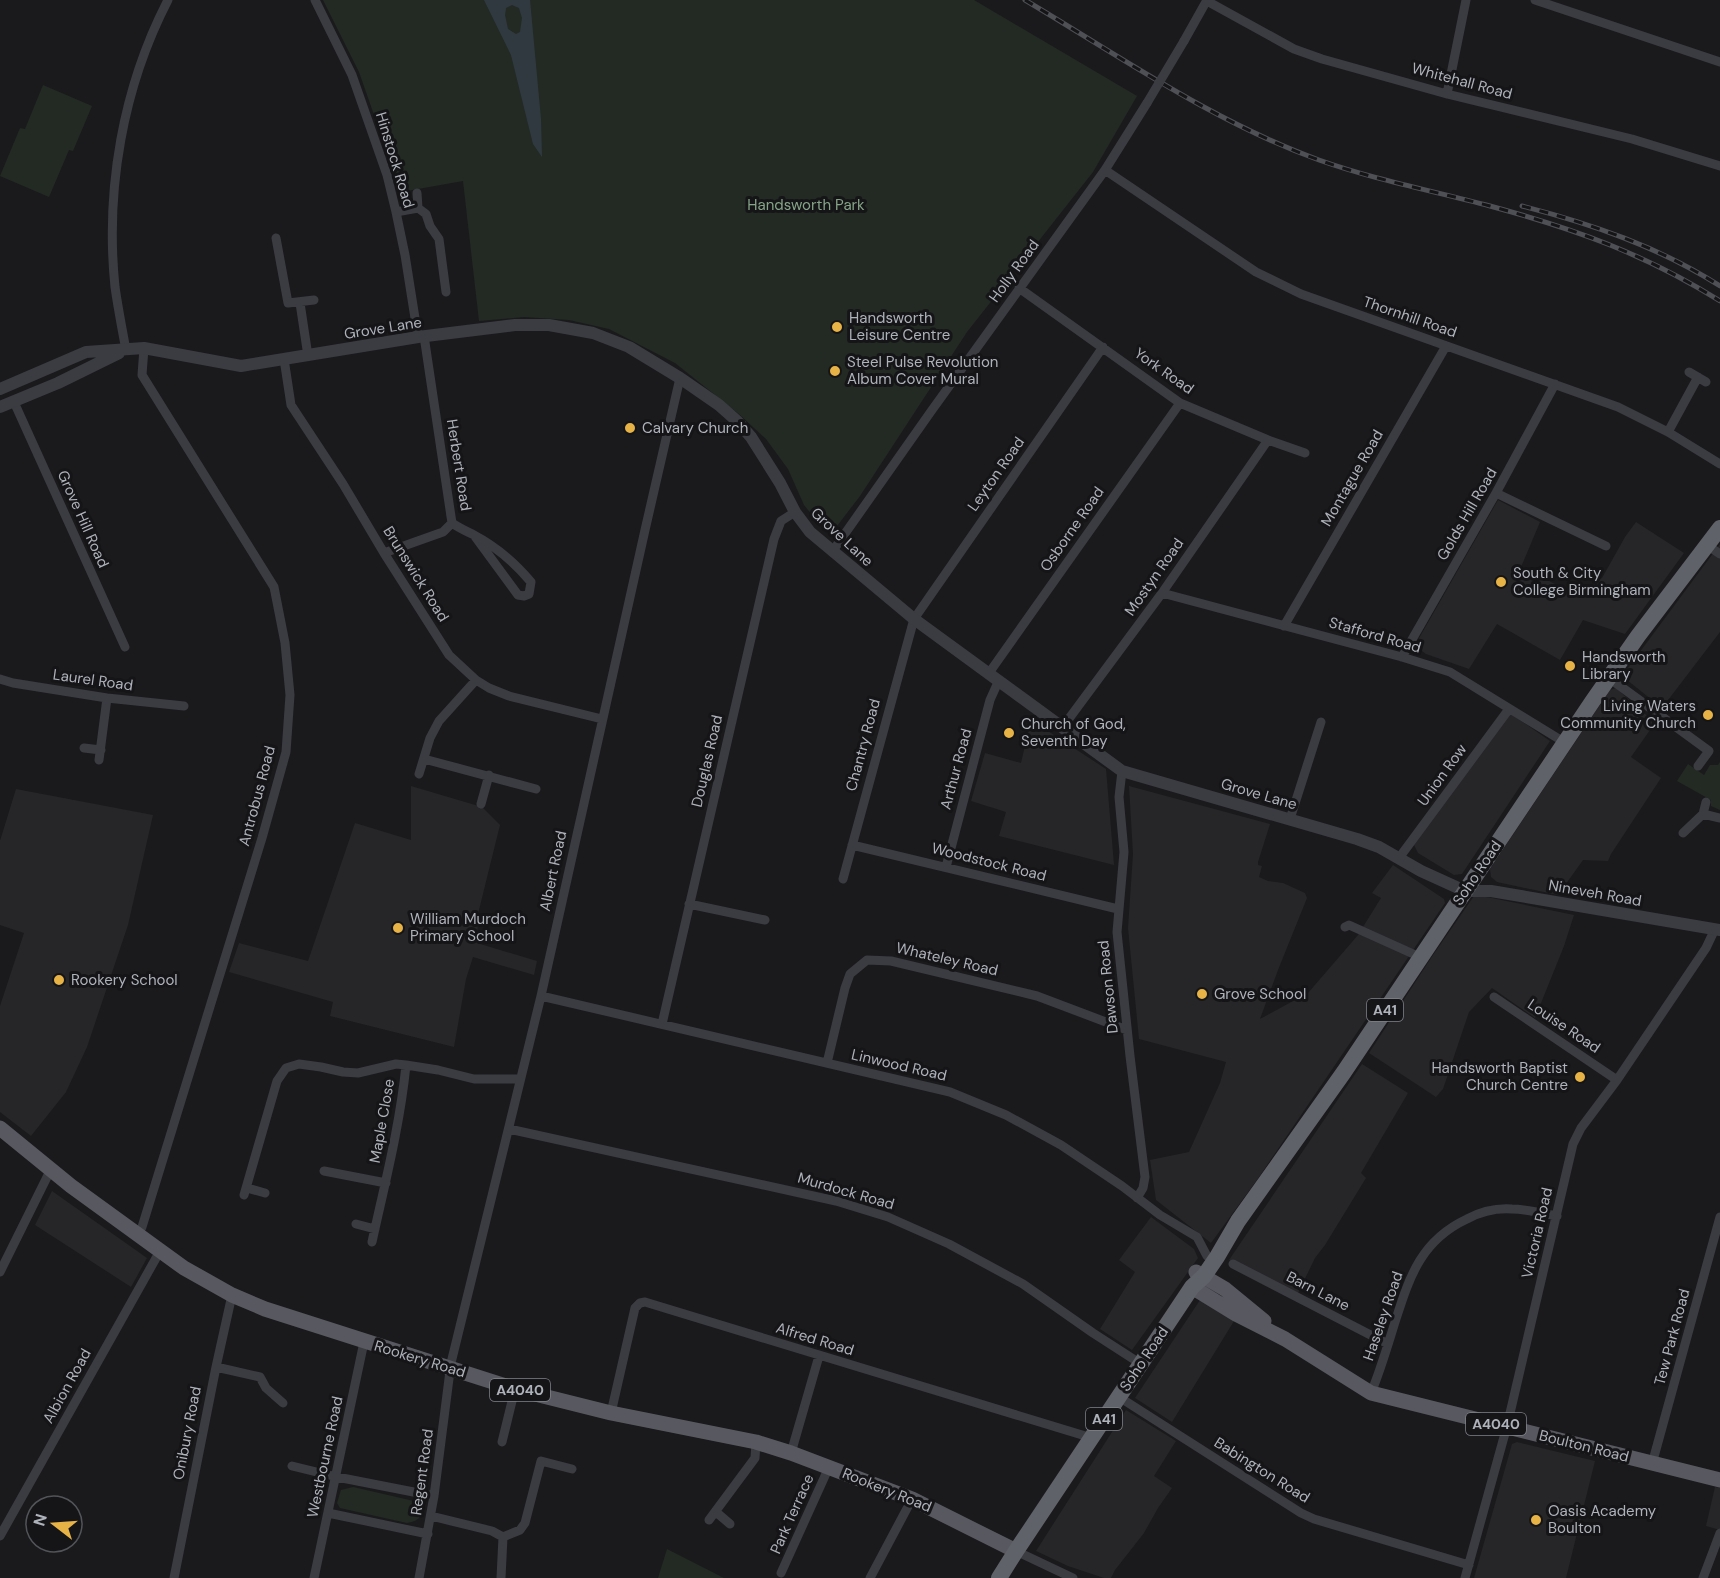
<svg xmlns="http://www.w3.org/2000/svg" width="1720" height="1578" font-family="'DM Sans',sans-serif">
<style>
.built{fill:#262629}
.green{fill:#222a23}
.water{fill:#313940;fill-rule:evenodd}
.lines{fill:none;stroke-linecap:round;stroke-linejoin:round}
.minor{stroke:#3b3c41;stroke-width:9}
.tertiary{stroke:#3b3c41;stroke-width:12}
.primary{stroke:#585960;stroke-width:15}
.trunk{stroke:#606269;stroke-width:16}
.rail-casing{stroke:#4f5056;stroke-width:5}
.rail{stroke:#151517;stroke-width:3;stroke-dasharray:9;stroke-linecap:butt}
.minor-bridge{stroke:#3b3c41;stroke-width:9}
.poi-dot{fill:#e7b347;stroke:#151517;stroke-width:2}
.labels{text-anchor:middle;stroke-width:6;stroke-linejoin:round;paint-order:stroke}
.shield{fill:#151517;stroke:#80838a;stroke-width:1.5}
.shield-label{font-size:14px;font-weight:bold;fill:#aeb2bb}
.street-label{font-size:15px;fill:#aeb2bb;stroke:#151517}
.park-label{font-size:15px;fill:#86a488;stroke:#151517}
.poi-label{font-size:15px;fill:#aeb2bb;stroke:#151517;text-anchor:start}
</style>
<rect width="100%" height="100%" fill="#1a1a1c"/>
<path class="built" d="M 1498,500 L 1540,522 L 1521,567 L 1583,598 L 1595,582 L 1602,578 L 1625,537 L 1636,522 L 1684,553 L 1625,634 L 1583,620 L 1560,660 L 1497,624 L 1469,669 L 1426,654 L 1418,648 L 1418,640 Z
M 1720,544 L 1720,632 L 1662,708 L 1622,676 Z
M 1616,688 L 1655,723 L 1631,757 L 1661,778 L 1611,854 L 1608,861 L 1583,860 L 1558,895 L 1497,882 L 1491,877 L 1490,869 L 1610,690 Z
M 1510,713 L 1550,741 L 1462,874 L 1454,875 L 1418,853 L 1413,843 Z
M 1031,720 L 1106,769 L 1114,865 L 999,836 L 1006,812 L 971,801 L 985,753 L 1021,763 Z
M 411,786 L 482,807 L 500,825 L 478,914 L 477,943 L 537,961 L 534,975 L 473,957 L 466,979 L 454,1047 L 330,1016 L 333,1002 L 229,972 L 239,943 L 308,961 L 355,823 L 411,840 Z
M 1129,786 L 1270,824 L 1258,862 L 1258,865 L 1262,866 L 1259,877 L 1268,881 L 1283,883 L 1305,893 L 1307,898 L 1278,970 L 1260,1019 L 1308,993 L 1358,935 L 1381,898 L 1372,893 L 1393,865 L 1444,899 L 1445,903 L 1259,1177 L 1211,1243 L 1156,1200 L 1150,1160 L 1189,1152 L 1220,1083 L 1226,1062 L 1139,1039 L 1128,928 L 1133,854 Z
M 16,789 L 153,815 L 128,925 L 87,1047 L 66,1092 L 31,1136 L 0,1112 L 0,1006 L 24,933 L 0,925 L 0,841 Z
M 1477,895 L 1574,915 L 1564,946 L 1535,1018 L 1492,988 L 1469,1012 L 1443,1089 L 1436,1097 L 1369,1053 L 1433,955 L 1474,896 Z
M 1362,1064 L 1408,1093 L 1361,1173 L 1366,1178 L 1325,1245 L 1315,1258 L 1297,1295 L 1229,1260 Z
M 52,1191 L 147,1258 L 131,1287 L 35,1225 Z
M 1151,1217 L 1194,1249 L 1198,1258 L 1132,1350 L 1100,1329 L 1135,1272 L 1119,1260 Z
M 1200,1300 L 1234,1321 L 1172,1422 L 1135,1398 Z
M 1126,1410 L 1176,1441 L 1154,1476 L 1172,1488 L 1158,1508 L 1144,1533 L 1115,1570 L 1111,1578 L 1104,1578 L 1068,1566 L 1036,1551 Z
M 1517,1442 L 1595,1461 L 1566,1578 L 1474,1578 L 1512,1444 Z
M 1715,1487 L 1720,1488 L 1720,1530 L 1706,1526 Z"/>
<path class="green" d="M 323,0 L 974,0 L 1137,96 L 1093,172 L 967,332 L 860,496 L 834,530 L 829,530 L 820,525 L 804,505 L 788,469 L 766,439 L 740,415 L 675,363 L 609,329 L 569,320 L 524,317 L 479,321 L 463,181 L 401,192 L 359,72 Z
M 43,85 L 92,106 L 73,151 L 69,150 L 49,197 L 0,176 L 20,128 L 25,129 Z
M 1720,762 L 1720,810 L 1711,806 L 1711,800 L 1677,781 L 1688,764 L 1704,775 L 1710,765 L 1718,765 Z
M 353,1487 L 418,1502 C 424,1516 421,1520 407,1523 L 340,1508 L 337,1503 L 341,1490 Z
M 667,1549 L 724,1578 L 658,1578 Z"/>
<path class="water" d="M 484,0 L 530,0 L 541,119 L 542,157 L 533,144 L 511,55 ZM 512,5 L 519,8 L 522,18 L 520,32 L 516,34 L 508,29 L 505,15 L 506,8 Z"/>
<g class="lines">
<path class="minor" d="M 315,0 L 352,75 L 387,175 L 396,212 L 405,255 L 418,337
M 1535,0 L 1720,62
M 1207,1 L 1294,49 L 1322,59 L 1447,94 L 1632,139 L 1720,166
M 1184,41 L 1207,0
M 1447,94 L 1466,0
M 1105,170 L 1256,272 L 1301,294 L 1618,407 L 1668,432 L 1720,464
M 417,193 L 418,208 L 426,214 L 430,226 L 439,239 L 446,292
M 396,212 L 418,208
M 276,238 L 288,303 L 314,300
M 1019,288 L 1180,403 L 1268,440 L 1305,453
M 300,303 L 308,356
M 424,336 L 452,523
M 126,350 C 122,329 118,308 115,287 C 105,189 123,87 168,0
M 284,359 L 291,405 L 343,484 L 384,553 L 449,655 L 476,680 L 489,688 L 509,696 L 602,719
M 1689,372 L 1706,382
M 14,402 L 125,647
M 1668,432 L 1698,377
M 1496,493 L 1606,546
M 452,523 C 459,528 466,531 474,535 C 495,546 515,563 531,582 L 529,594 L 524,596 L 518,595 L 474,535
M 1707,545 L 1720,554
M 832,552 L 932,410 L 1105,170 L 1147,103
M 384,553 L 443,532 L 452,523
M 1162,593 L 1402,657 L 1450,672 L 1564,742
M 1284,626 L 1446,346
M 1402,657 L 1496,493 L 1555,384
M 989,673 L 1180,403
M 1609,678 L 1709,751 L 1698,766
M 0,679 L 13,683 L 107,698 L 184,706
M 1062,728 L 1162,593 L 1268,440
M 84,748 L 101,750
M 424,759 L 536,789
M 99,760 L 107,698
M 1122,771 L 1119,797 L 1124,852 L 1117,932 L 1130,1056 L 1145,1177 L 1143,1188 L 1137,1198
M 419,774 L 430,738 L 439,721 L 476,680
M 481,804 L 489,775
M 1703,814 L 1720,818
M 1290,819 L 1321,722
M 1683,833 L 1703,814 L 1706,802
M 852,845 L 1118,909
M 1399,858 L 1509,709
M 946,867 L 990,700 L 999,680
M 843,879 L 914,619 L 1103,347
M 689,904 L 765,920
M 1345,927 L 1349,925 L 1420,957
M 541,996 L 950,1092 L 1006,1115 L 1061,1145 L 1122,1186 L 1160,1215 L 1197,1237 L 1207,1256
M 1494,997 L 1617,1080
M 662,1024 L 774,539 L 781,521 L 795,512
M 827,1063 L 845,988 L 850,974 L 867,960 L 891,961 L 1037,996 L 1127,1030
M 509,1129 L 836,1201 L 888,1217 L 949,1244 L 1023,1284 L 1093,1333 L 1141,1364
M 324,1171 L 386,1183
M 247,1188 L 265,1193
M 244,1195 L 277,1081 L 286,1068 L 299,1064 L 321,1067 L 343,1072 L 358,1073 L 396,1064 L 406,1065 L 438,1070 L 474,1079 L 520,1079
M 356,1224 L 375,1229
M 137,1235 L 142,1227 L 262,838 L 286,752 L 290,695 L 285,643 L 274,587 L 142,375 L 144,348
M 372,1242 C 385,1183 400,1125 406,1065
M 1233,1264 L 1388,1344
M 0,1272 L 51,1169
M 216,1367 L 260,1377 L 266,1388 L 283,1403
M 1371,1393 C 1381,1369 1388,1344 1396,1319 C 1410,1275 1422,1240 1467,1219 C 1480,1212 1497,1208 1512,1209 C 1526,1209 1542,1213 1557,1216
M 1119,1397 L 1301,1513 L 1314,1519 L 1469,1565
M 611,1413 L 635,1308 L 640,1303 L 645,1302 L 1092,1438
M 502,1442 L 515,1389
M 791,1453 L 819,1356
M 1652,1464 L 1720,1217
M 292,1466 L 337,1477 L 434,1496
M 716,1512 L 730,1524
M 328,1513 L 428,1534
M 431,1516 L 492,1531 L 503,1537 L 501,1578
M 709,1520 L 755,1458 L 756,1442
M 0,1536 L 160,1251
M 503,1537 L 520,1530 L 525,1523 L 541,1461 L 572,1469
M 1016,1551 L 1073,1578
M 781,1573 L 829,1467
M 174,1578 L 216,1367 L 232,1295
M 314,1578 L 364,1342
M 419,1578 L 434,1496 L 451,1363 L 541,996 L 645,530 L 680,378
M 870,1578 L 912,1499
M 1465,1578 L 1507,1426 L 1573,1144 L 1581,1128 L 1617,1080 L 1706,948 L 1715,929
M 1703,1578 L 1720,1533"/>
<path class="tertiary" d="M 0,389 L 86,352 L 144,348 L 241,366 L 418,337 L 515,325 L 549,325 L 593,333 L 629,347 L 680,378 L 719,405 L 737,421 L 751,437 L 780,483 L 795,512 L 810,532 L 914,619 L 1122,771 L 1357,839 L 1379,847 L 1421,871 L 1465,891 L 1491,891 L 1720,930
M 0,407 L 58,383 L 119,353"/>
<path class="primary" d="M 0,1128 L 71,1186 L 184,1268 L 232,1295 L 265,1309 L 515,1389 L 611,1413 L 756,1442 L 791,1453 L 912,1499 L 1016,1551
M 1196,1272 L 1225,1289 L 1264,1321
M 1192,1287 L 1236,1314 L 1285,1339 L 1371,1393 L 1720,1480"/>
<path class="trunk" d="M 999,1578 L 1016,1551 L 1192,1287 L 1204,1276 L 1217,1257 L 1238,1221 L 1344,1072 L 1592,702 L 1638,636 L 1720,528"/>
<defs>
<path id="rail" d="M 1025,0 C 1121,57 1214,122 1319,160 C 1375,180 1434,191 1490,206 C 1575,229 1645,254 1720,301
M 1522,206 C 1592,224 1659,247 1720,286"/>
</defs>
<use href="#rail" class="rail-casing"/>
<use href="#rail" class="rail"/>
<path class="minor-bridge" d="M 1147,103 L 1184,41"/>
</g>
<g class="poi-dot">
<circle cx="837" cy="327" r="6"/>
<circle cx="835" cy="371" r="6"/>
<circle cx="630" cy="428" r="6"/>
<circle cx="1501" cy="582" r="6"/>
<circle cx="1570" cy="666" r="6"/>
<circle cx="1708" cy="715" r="6"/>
<circle cx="1009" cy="733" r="6"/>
<circle cx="398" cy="928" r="6"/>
<circle cx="59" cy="980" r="6"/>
<circle cx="1202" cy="994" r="6"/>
<circle cx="1580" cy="1077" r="6"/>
<circle cx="1536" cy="1520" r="6"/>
</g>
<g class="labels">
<g class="shield">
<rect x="1367" y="999" width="36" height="22" rx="4.5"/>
<rect x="490" y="1379" width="60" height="22" rx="4.5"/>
<rect x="1086" y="1408" width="36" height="22" rx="4.5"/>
<rect x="1466" y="1413" width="60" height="22" rx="4.5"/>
</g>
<g class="shield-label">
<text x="1385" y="1015">A41</text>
<text x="520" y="1395">A4040</text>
<text x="1104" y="1424">A41</text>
<text x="1496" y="1429">A4040</text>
</g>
<g class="street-label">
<text transform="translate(1462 81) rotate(15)" y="5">Whitehall Road</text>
<text transform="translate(395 160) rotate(73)" y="5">Hinstock Road</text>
<text transform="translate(1014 271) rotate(-54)" y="5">Holly Road</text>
<text transform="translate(1410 317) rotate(19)" y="5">Thornhill Road</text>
<text transform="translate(383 328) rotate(-9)" y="5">Grove Lane</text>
<text transform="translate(1164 371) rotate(35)" y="5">York Road</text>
<text transform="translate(459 465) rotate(81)" y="5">Herbert Road</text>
<text transform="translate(996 474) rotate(-55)" y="5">Leyton Road</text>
<text transform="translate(1352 478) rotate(-60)" y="5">Montague Road</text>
<text transform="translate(1467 514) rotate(-60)" y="5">Golds Hill Road</text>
<text transform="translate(83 519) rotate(66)" y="5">Grove Hill Road</text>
<text transform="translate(1072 529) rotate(-55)" y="5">Osborne Road</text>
<text transform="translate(842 537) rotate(43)" y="5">Grove Lane</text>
<text transform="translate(416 574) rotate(58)" y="5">Brunswick Road</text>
<text transform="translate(1154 577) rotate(-55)" y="5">Mostyn Road</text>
<text transform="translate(1375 635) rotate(16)" y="5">Stafford Road</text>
<text transform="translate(93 680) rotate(8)" y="5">Laurel Road</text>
<text transform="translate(863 745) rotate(-75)" y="5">Chantry Road</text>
<text transform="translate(707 761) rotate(-77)" y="5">Douglas Road</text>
<text transform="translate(956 769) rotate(-75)" y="5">Arthur Road</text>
<text transform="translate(1442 775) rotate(-54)" y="5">Union Row</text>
<text transform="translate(1259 794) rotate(16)" y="5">Grove Lane</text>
<text transform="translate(257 796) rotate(-75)" y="5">Antrobus Road</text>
<text transform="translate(989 862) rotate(14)" y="5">Woodstock Road</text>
<text transform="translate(553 871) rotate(-78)" y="5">Albert Road</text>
<text transform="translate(1477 873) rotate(-56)" y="5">Soho Road</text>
<text transform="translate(1595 893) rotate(10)" y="5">Nineveh Road</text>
<text transform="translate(947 959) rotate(13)" y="5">Whateley Road</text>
<text transform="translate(1108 987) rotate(-96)" y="5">Dawson Road</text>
<text transform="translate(1564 1026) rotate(34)" y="5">Louise Road</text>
<text transform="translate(899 1065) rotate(13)" y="5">Linwood Road</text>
<text transform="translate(382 1121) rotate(-80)" y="5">Maple Close</text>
<text transform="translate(846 1191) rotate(16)" y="5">Murdock Road</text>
<text transform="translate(1537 1233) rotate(-77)" y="5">Victoria Road</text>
<text transform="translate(1318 1291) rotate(27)" y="5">Barn Lane</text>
<text transform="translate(1383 1316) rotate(-71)" y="5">Haseley Road</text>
<text transform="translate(1672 1337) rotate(-75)" y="5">Tew Park Road</text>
<text transform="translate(815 1339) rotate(17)" y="5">Alfred Road</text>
<text transform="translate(420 1359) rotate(17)" y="5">Rookery Road</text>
<text transform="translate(1144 1359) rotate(-56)" y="5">Soho Road</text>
<text transform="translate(67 1386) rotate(-61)" y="5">Albion Road</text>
<text transform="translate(187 1433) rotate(-79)" y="5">Onibury Road</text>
<text transform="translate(1584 1446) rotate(14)" y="5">Boulton Road</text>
<text transform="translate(325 1457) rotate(-78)" y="5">Westbourne Road</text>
<text transform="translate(1262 1470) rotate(32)" y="5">Babington Road</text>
<text transform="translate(422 1472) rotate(-82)" y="5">Regent Road</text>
<text transform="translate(887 1490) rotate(22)" y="5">Rookery Road</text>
<text transform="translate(792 1514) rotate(-66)" y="5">Park Terrace</text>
</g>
<g class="park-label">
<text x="806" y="210">Handsworth Park</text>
</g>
<g class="poi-label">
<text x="849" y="323">Handsworth<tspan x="849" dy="17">Leisure Centre</tspan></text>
<text x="847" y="367">Steel Pulse Revolution<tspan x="847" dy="17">Album Cover Mural</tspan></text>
<text x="642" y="433">Calvary Church</text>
<text x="1513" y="578">South &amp; City<tspan x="1513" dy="17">College Birmingham</tspan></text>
<text x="1582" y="662">Handsworth<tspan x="1582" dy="17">Library</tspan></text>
<text x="1696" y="711" text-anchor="end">Living Waters<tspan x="1696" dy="17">Community Church</tspan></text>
<text x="1021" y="729">Church of God,<tspan x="1021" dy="17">Seventh Day</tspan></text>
<text x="410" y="924">William Murdoch<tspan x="410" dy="17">Primary School</tspan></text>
<text x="71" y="985">Rookery School</text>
<text x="1214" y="999">Grove School</text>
<text x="1568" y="1073" text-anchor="end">Handsworth Baptist<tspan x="1568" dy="17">Church Centre</tspan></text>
<text x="1548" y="1516">Oasis Academy<tspan x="1548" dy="17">Boulton</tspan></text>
</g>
</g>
<g transform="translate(54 1524) rotate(287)"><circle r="28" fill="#151517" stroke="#525459" stroke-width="1.5"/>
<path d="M0-4.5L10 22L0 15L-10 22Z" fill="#e7b347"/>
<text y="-9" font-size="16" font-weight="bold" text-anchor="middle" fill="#aeb2bb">N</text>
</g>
</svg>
